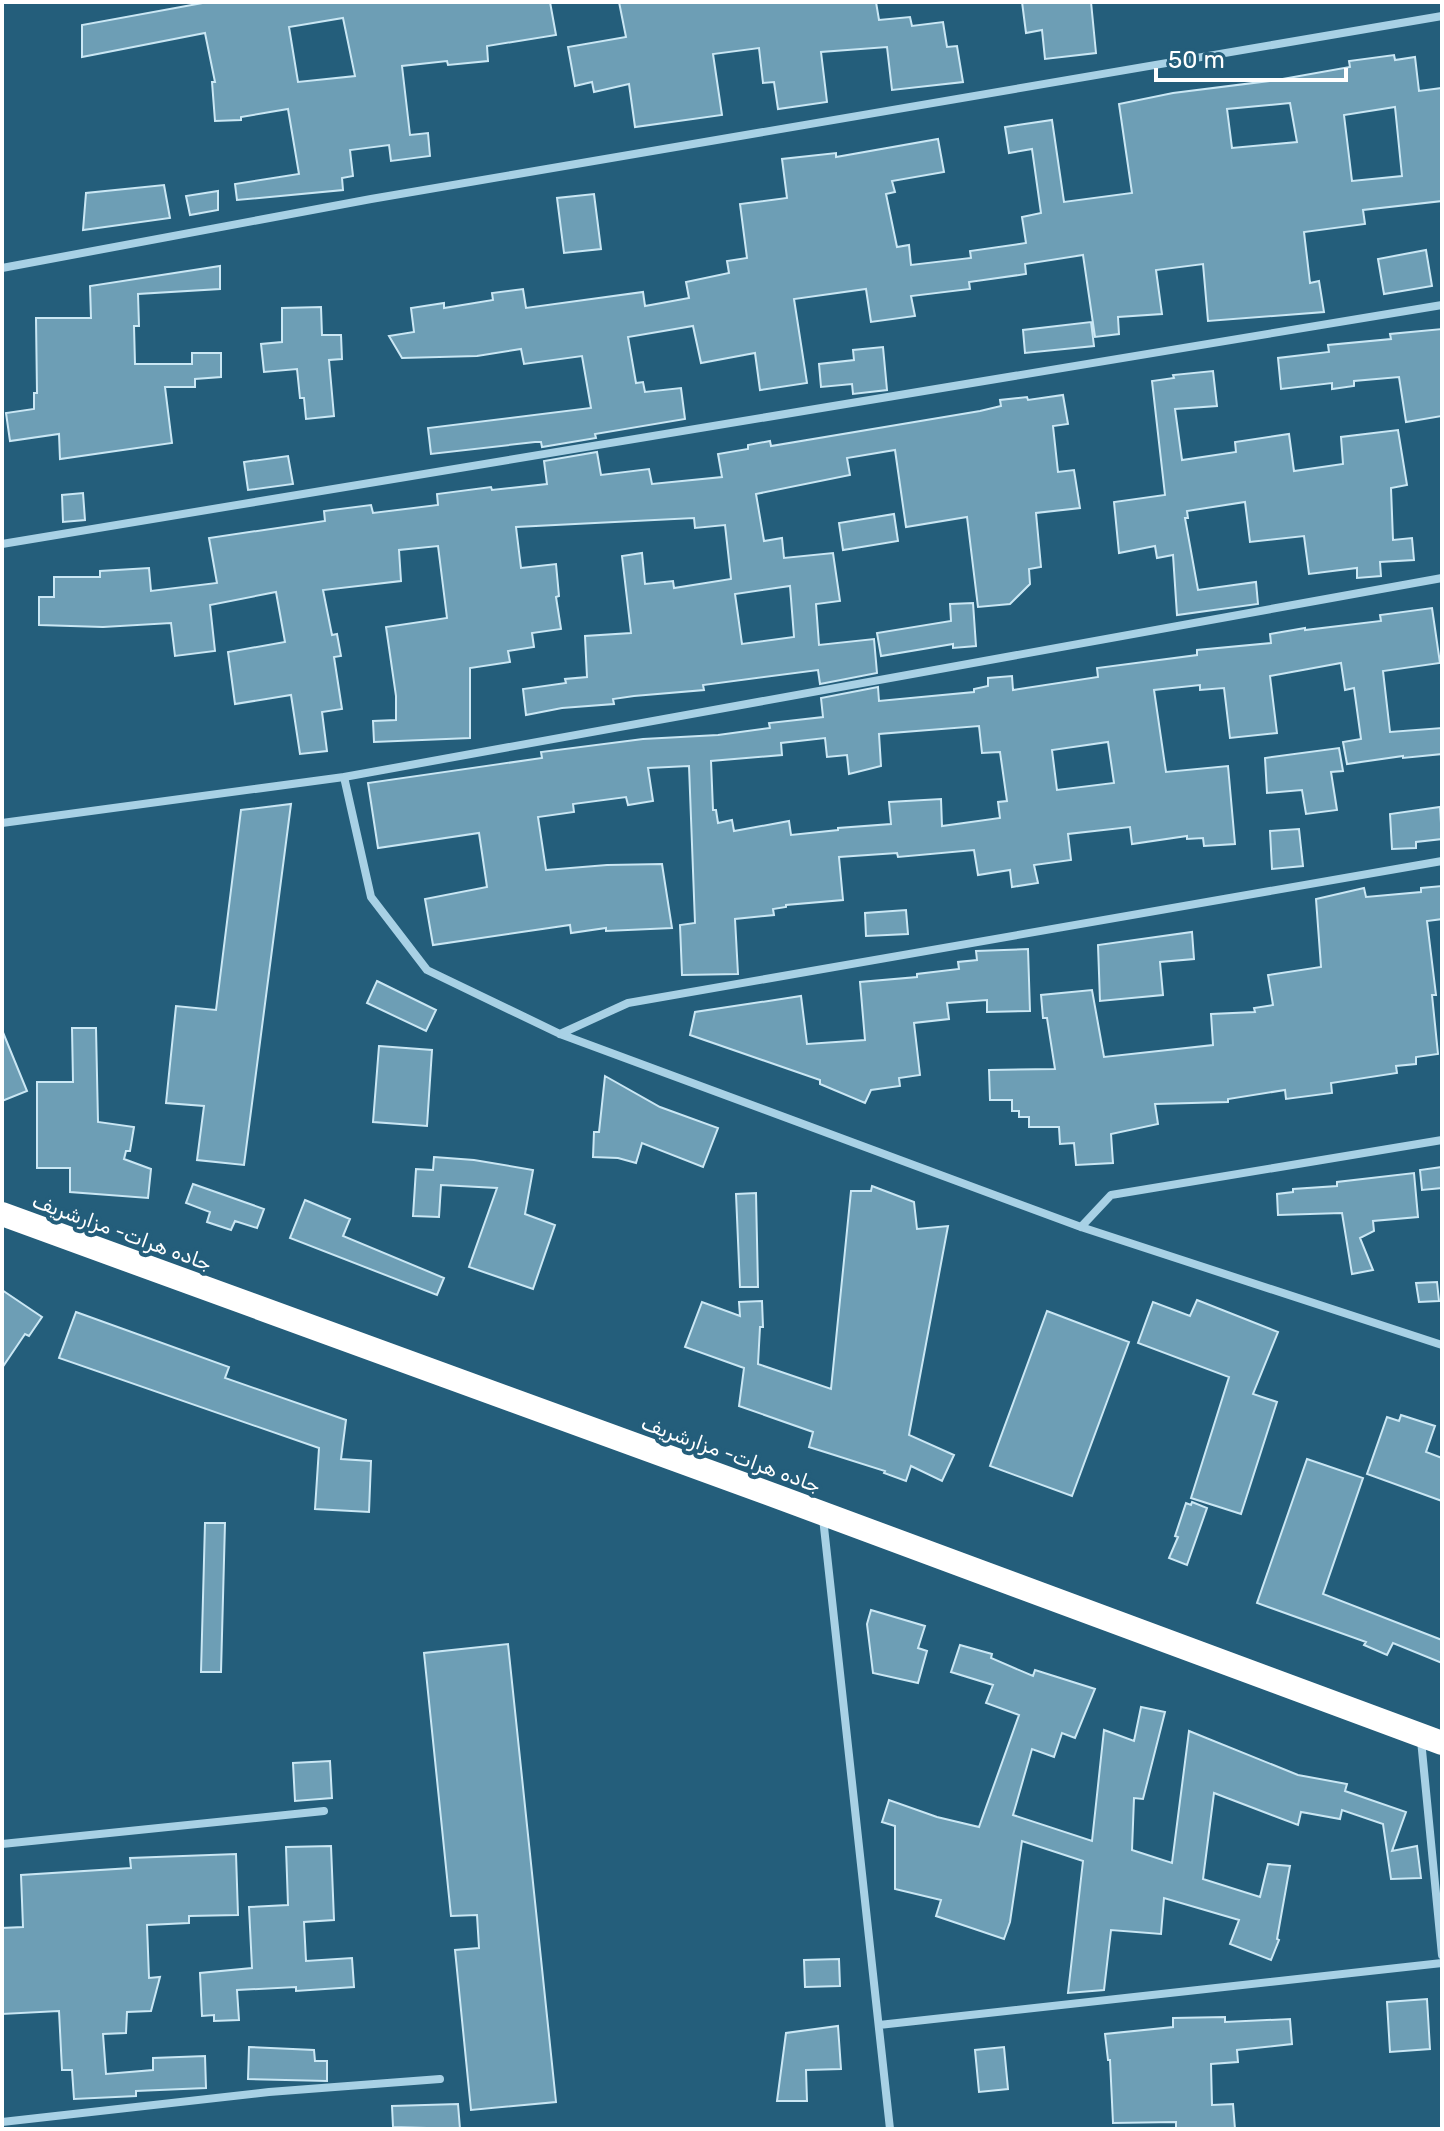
<svg xmlns="http://www.w3.org/2000/svg" width="1444" height="2131" font-family="Rubik,'Noto Sans Arabic',sans-serif">
<style>
.building{fill:#6d9eb5;stroke:#cae7f4;stroke-width:2;fill-rule:evenodd}
.lines{fill:none;stroke-linecap:round;stroke-linejoin:round}
.street{stroke:#a8d1e5;stroke-width:8}
.highway{stroke:#fff;stroke-width:24}
.labels{text-anchor:middle;stroke-width:8;stroke-linejoin:round;paint-order:stroke}
.street-label{font-size:20px;fill:#fff;stroke:#245e7b}
</style>
<rect width="100%" height="100%" fill="#245e7b"/>
<path class="building" d="M 208,2 L 550,2 L 556,35 L 487,46 L 488,61 L 448,65 L 447,61 L 402,66 L 410,135 L 428,133 L 430,156 L 391,161 L 389,145 L 350,150 L 353,176 L 342,178 L 343,190 L 237,200 L 235,184 L 299,174 L 288,109 L 241,117 L 241,120 L 215,121 L 212,82 L 215,82 L 205,33 L 82,57 L 82,25 ZM 343,18 L 355,76 L 298,82 L 289,27 Z
M 619,2 L 876,2 L 879,20 L 910,17 L 912,26 L 943,22 L 947,47 L 957,46 L 963,82 L 892,90 L 887,47 L 821,52 L 827,102 L 778,109 L 774,82 L 763,83 L 759,48 L 713,54 L 722,115 L 635,127 L 629,84 L 594,92 L 592,82 L 575,86 L 568,47 L 626,37 Z
M 1022,2 L 1091,2 L 1096,53 L 1045,59 L 1042,30 L 1026,33 Z
M 1394,55 L 1395,60 L 1415,57 L 1419,91 L 1442,88 L 1442,201 L 1363,210 L 1365,224 L 1304,232 L 1310,283 L 1319,281 L 1324,312 L 1208,321 L 1203,264 L 1156,270 L 1162,314 L 1118,317 L 1119,334 L 1095,337 L 1083,255 L 1025,264 L 1026,274 L 969,282 L 970,289 L 911,296 L 915,316 L 871,322 L 866,289 L 794,299 L 807,383 L 760,390 L 755,353 L 701,363 L 693,326 L 628,337 L 636,383 L 643,382 L 645,392 L 681,388 L 685,419 L 595,434 L 596,438 L 542,447 L 541,442 L 535,442 L 431,454 L 428,428 L 591,408 L 582,356 L 524,364 L 521,349 L 477,356 L 402,358 L 389,336 L 414,332 L 411,308 L 444,303 L 444,308 L 493,300 L 492,293 L 523,289 L 526,308 L 643,292 L 645,306 L 689,298 L 686,282 L 729,273 L 727,261 L 747,258 L 740,204 L 787,198 L 782,159 L 836,153 L 836,157 L 938,139 L 944,172 L 892,181 L 895,192 L 886,194 L 897,247 L 909,245 L 911,265 L 971,258 L 970,251 L 1026,243 L 1022,217 L 1041,213 L 1032,149 L 1009,153 L 1005,127 L 1052,120 L 1064,202 L 1132,193 L 1119,104 L 1173,93 L 1277,80 L 1350,67 L 1349,61 ZM 1290,103 L 1297,142 L 1232,148 L 1227,109 ZM 1395,107 L 1402,176 L 1352,181 L 1344,115 Z
M 164,185 L 170,218 L 83,230 L 86,193 Z
M 218,191 L 218,210 L 190,215 L 186,196 Z
M 594,194 L 601,249 L 564,253 L 557,198 Z
M 1426,250 L 1432,286 L 1384,294 L 1378,259 Z
M 220,266 L 220,289 L 138,294 L 139,326 L 134,326 L 135,364 L 192,364 L 192,353 L 221,353 L 221,377 L 195,379 L 195,387 L 165,387 L 172,443 L 60,459 L 59,434 L 10,441 L 6,413 L 34,409 L 34,393 L 37,393 L 36,318 L 91,318 L 90,286 Z
M 321,307 L 322,335 L 341,335 L 342,359 L 329,360 L 334,416 L 306,419 L 304,398 L 300,398 L 297,369 L 264,372 L 261,344 L 282,342 L 282,308 Z
M 1091,322 L 1094,346 L 1025,353 L 1023,330 Z
M 1442,329 L 1442,416 L 1406,422 L 1399,377 L 1354,381 L 1354,386 L 1332,389 L 1332,383 L 1281,389 L 1278,358 L 1329,352 L 1328,345 L 1391,339 L 1390,334 Z
M 883,347 L 887,390 L 853,394 L 852,384 L 821,387 L 819,364 L 854,360 L 853,350 Z
M 1213,371 L 1217,406 L 1175,409 L 1182,460 L 1236,452 L 1235,442 L 1289,434 L 1294,471 L 1343,464 L 1341,437 L 1398,430 L 1407,485 L 1391,488 L 1393,540 L 1412,538 L 1414,560 L 1380,562 L 1381,576 L 1357,578 L 1357,568 L 1309,574 L 1304,536 L 1250,542 L 1245,502 L 1187,511 L 1188,518 L 1185,518 L 1198,590 L 1256,582 L 1258,604 L 1177,615 L 1173,555 L 1157,558 L 1155,546 L 1119,553 L 1114,502 L 1165,495 L 1152,381 L 1174,378 L 1173,375 Z
M 1063,395 L 1068,424 L 1053,426 L 1058,472 L 1074,470 L 1080,508 L 1036,513 L 1041,567 L 1029,569 L 1030,584 L 1010,604 L 978,607 L 967,517 L 906,527 L 895,450 L 847,458 L 850,475 L 756,494 L 764,541 L 782,538 L 784,558 L 833,553 L 840,601 L 816,604 L 819,645 L 874,639 L 877,673 L 820,684 L 818,670 L 703,685 L 704,690 L 634,696 L 613,699 L 614,704 L 562,708 L 526,715 L 523,689 L 566,683 L 565,679 L 587,677 L 585,636 L 631,633 L 622,556 L 642,553 L 645,584 L 673,581 L 674,588 L 731,579 L 725,525 L 695,528 L 694,518 L 516,527 L 521,568 L 556,564 L 559,596 L 556,597 L 561,629 L 532,633 L 534,647 L 508,651 L 510,662 L 470,668 L 470,738 L 374,742 L 373,721 L 396,720 L 396,696 L 386,627 L 447,618 L 438,546 L 399,550 L 401,581 L 323,590 L 332,635 L 337,634 L 341,656 L 334,657 L 342,709 L 322,712 L 327,751 L 300,754 L 291,695 L 235,704 L 228,652 L 285,642 L 276,592 L 210,605 L 215,651 L 175,656 L 171,623 L 103,627 L 39,625 L 39,597 L 54,597 L 54,577 L 100,577 L 100,571 L 149,568 L 151,591 L 217,583 L 209,538 L 325,521 L 324,511 L 371,505 L 373,513 L 438,505 L 437,494 L 491,487 L 492,490 L 547,484 L 544,461 L 597,452 L 601,475 L 649,469 L 652,484 L 722,477 L 718,454 L 748,449 L 748,445 L 770,441 L 771,446 L 980,411 L 1001,406 L 1000,400 L 1027,397 L 1028,400 ZM 790,586 L 794,637 L 742,644 L 735,594 Z
M 288,456 L 293,484 L 248,490 L 244,462 Z
M 83,493 L 85,520 L 63,522 L 62,495 Z
M 894,514 L 898,541 L 843,550 L 839,523 Z
M 973,603 L 976,646 L 953,648 L 953,644 L 881,656 L 877,633 L 951,621 L 950,604 Z
M 1432,608 L 1440,663 L 1383,671 L 1390,732 L 1442,728 L 1442,754 L 1403,758 L 1403,756 L 1347,764 L 1343,742 L 1361,739 L 1354,688 L 1345,690 L 1341,663 L 1270,676 L 1277,733 L 1230,738 L 1224,688 L 1200,690 L 1200,685 L 1154,690 L 1166,772 L 1228,766 L 1235,844 L 1204,846 L 1203,838 L 1187,839 L 1187,836 L 1132,844 L 1130,827 L 1068,834 L 1071,860 L 1034,865 L 1038,883 L 1012,887 L 1010,870 L 978,875 L 974,850 L 898,857 L 897,853 L 839,857 L 843,900 L 786,905 L 786,907 L 773,909 L 774,915 L 735,919 L 738,974 L 682,975 L 680,925 L 695,923 L 689,766 L 648,768 L 653,801 L 628,805 L 626,797 L 573,804 L 574,812 L 538,817 L 546,870 L 607,865 L 662,864 L 672,928 L 606,931 L 606,928 L 571,933 L 570,925 L 433,945 L 425,899 L 487,887 L 479,833 L 378,848 L 368,783 L 542,758 L 541,752 L 643,739 L 718,735 L 770,728 L 769,723 L 823,717 L 821,698 L 878,687 L 879,701 L 974,692 L 974,689 L 988,686 L 988,678 L 1012,676 L 1013,690 L 1098,677 L 1097,668 L 1197,655 L 1197,650 L 1271,643 L 1270,634 L 1305,628 L 1305,630 L 1381,621 L 1380,615 ZM 979,726 L 982,753 L 1000,752 L 1007,801 L 998,802 L 1000,818 L 942,826 L 941,799 L 889,802 L 891,824 L 838,828 L 838,830 L 791,835 L 789,821 L 734,831 L 732,820 L 718,823 L 716,810 L 713,810 L 711,761 L 782,755 L 781,743 L 825,738 L 827,757 L 847,755 L 849,774 L 881,766 L 879,734 ZM 1108,742 L 1114,783 L 1057,790 L 1052,750 Z
M 1339,748 L 1343,771 L 1331,772 L 1337,810 L 1306,814 L 1302,790 L 1267,793 L 1265,758 Z
M 291,804 L 244,1165 L 197,1160 L 204,1106 L 166,1103 L 176,1006 L 216,1010 L 241,810 Z
M 1440,807 L 1442,839 L 1416,842 L 1416,848 L 1392,849 L 1390,814 Z
M 1299,829 L 1303,866 L 1272,869 L 1270,831 Z
M 1442,886 L 1442,919 L 1427,921 L 1436,995 L 1432,995 L 1438,1054 L 1416,1057 L 1416,1064 L 1396,1066 L 1397,1073 L 1331,1083 L 1332,1093 L 1286,1099 L 1285,1090 L 1228,1099 L 1228,1102 L 1155,1104 L 1158,1124 L 1111,1134 L 1113,1163 L 1076,1165 L 1074,1143 L 1060,1144 L 1059,1127 L 1029,1127 L 1029,1117 L 1019,1117 L 1019,1111 L 1012,1111 L 1012,1100 L 990,1100 L 989,1070 L 1055,1069 L 1047,1018 L 1043,1018 L 1041,995 L 1092,990 L 1104,1057 L 1213,1045 L 1211,1014 L 1255,1012 L 1254,1008 L 1273,1005 L 1268,975 L 1321,967 L 1316,899 L 1364,888 L 1366,897 L 1421,892 L 1421,888 Z
M 906,910 L 908,934 L 866,936 L 865,913 Z
M 1192,932 L 1194,959 L 1160,962 L 1163,995 L 1100,1001 L 1098,945 Z
M 1028,949 L 1030,1011 L 987,1012 L 987,1000 L 947,1003 L 949,1019 L 914,1023 L 920,1075 L 899,1078 L 900,1086 L 871,1090 L 865,1103 L 820,1084 L 820,1080 L 690,1035 L 695,1012 L 801,996 L 807,1044 L 865,1040 L 860,982 L 917,977 L 917,974 L 959,969 L 958,962 L 977,960 L 976,951 Z
M 377,981 L 436,1010 L 426,1031 L 367,1003 Z
M 72,1028 L 96,1028 L 98,1122 L 134,1127 L 130,1151 L 126,1151 L 124,1159 L 151,1169 L 148,1198 L 70,1192 L 70,1168 L 37,1168 L 37,1082 L 73,1082 Z
M 2,1030 L 27,1091 L 2,1101 Z
M 379,1046 L 432,1050 L 427,1126 L 373,1122 Z
M 605,1076 L 660,1107 L 718,1128 L 703,1167 L 642,1143 L 636,1163 L 618,1158 L 593,1157 L 594,1132 L 599,1132 Z
M 434,1157 L 474,1160 L 533,1170 L 525,1214 L 555,1225 L 533,1289 L 469,1267 L 497,1188 L 441,1185 L 439,1217 L 413,1216 L 416,1169 L 433,1170 Z
M 1442,1167 L 1442,1188 L 1422,1190 L 1420,1170 Z
M 1414,1173 L 1418,1217 L 1373,1221 L 1374,1231 L 1360,1238 L 1373,1270 L 1352,1274 L 1342,1213 L 1278,1215 L 1277,1194 L 1293,1192 L 1293,1189 L 1337,1186 L 1337,1182 Z
M 193,1184 L 264,1209 L 257,1228 L 235,1221 L 231,1230 L 207,1222 L 210,1212 L 186,1203 Z
M 872,1186 L 914,1202 L 917,1229 L 948,1226 L 909,1435 L 954,1455 L 942,1481 L 911,1466 L 906,1481 L 884,1473 L 885,1471 L 809,1447 L 813,1432 L 739,1406 L 744,1368 L 685,1347 L 702,1302 L 740,1316 L 739,1302 L 762,1301 L 763,1327 L 760,1327 L 758,1364 L 831,1389 L 851,1191 L 871,1191 Z
M 756,1193 L 758,1287 L 740,1287 L 736,1194 Z
M 305,1200 L 350,1219 L 343,1236 L 444,1278 L 437,1295 L 290,1238 Z
M 1437,1282 L 1439,1301 L 1419,1302 L 1416,1283 Z
M 2,1290 L 42,1317 L 29,1336 L 25,1334 L 2,1368 Z
M 1197,1300 L 1278,1332 L 1253,1394 L 1277,1402 L 1241,1514 L 1191,1498 L 1229,1377 L 1138,1343 L 1153,1302 L 1190,1316 Z
M 1047,1311 L 1129,1342 L 1072,1496 L 990,1466 Z
M 76,1312 L 229,1367 L 225,1378 L 346,1420 L 341,1459 L 371,1461 L 369,1512 L 315,1509 L 319,1448 L 59,1358 Z
M 1401,1415 L 1435,1426 L 1426,1452 L 1442,1458 L 1442,1501 L 1367,1474 L 1387,1417 L 1399,1421 Z
M 1307,1459 L 1363,1478 L 1323,1594 L 1442,1640 L 1442,1663 L 1393,1643 L 1387,1655 L 1364,1645 L 1366,1642 L 1257,1603 Z
M 1192,1502 L 1207,1508 L 1187,1565 L 1169,1558 L 1178,1537 L 1175,1536 L 1186,1503 L 1191,1505 Z
M 205,1523 L 225,1523 L 221,1672 L 201,1672 Z
M 871,1610 L 925,1626 L 918,1648 L 927,1651 L 918,1683 L 873,1673 L 867,1624 Z
M 508,1644 L 556,2102 L 471,2110 L 455,1950 L 479,1948 L 477,1915 L 451,1916 L 424,1653 Z
M 960,1645 L 992,1654 L 991,1658 L 1033,1676 L 1035,1670 L 1095,1689 L 1075,1738 L 1062,1733 L 1054,1757 L 1032,1749 L 1013,1815 L 1092,1841 L 1104,1730 L 1134,1741 L 1141,1707 L 1165,1712 L 1143,1799 L 1134,1798 L 1132,1850 L 1172,1863 L 1189,1731 L 1298,1775 L 1347,1784 L 1345,1791 L 1406,1812 L 1392,1851 L 1417,1846 L 1421,1878 L 1391,1879 L 1383,1824 L 1342,1810 L 1340,1819 L 1301,1812 L 1298,1825 L 1214,1793 L 1203,1879 L 1260,1897 L 1268,1864 L 1290,1866 L 1277,1939 L 1279,1940 L 1271,1960 L 1230,1944 L 1239,1920 L 1164,1898 L 1161,1934 L 1111,1930 L 1104,1990 L 1068,1993 L 1083,1861 L 1022,1841 L 1010,1922 L 1004,1939 L 936,1916 L 941,1900 L 895,1889 L 895,1826 L 882,1822 L 889,1800 L 937,1817 L 979,1827 L 1019,1715 L 986,1703 L 993,1685 L 951,1672 Z
M 330,1761 L 332,1798 L 295,1801 L 293,1763 Z
M 331,1846 L 334,1920 L 304,1922 L 306,1961 L 352,1958 L 354,1987 L 296,1991 L 296,1987 L 237,1990 L 239,2020 L 214,2021 L 214,2015 L 202,2016 L 200,1973 L 252,1968 L 249,1907 L 288,1905 L 286,1847 Z
M 236,1854 L 238,1915 L 189,1916 L 189,1923 L 147,1925 L 149,1978 L 160,1977 L 151,2011 L 127,2012 L 126,2033 L 103,2034 L 106,2074 L 153,2070 L 153,2058 L 205,2056 L 206,2088 L 136,2091 L 136,2096 L 74,2099 L 72,2070 L 62,2070 L 59,2011 L 2,2014 L 2,1928 L 23,1927 L 21,1875 L 131,1868 L 130,1858 Z
M 839,1959 L 840,1986 L 805,1987 L 804,1960 Z
M 1427,1999 L 1430,2049 L 1390,2052 L 1387,2002 Z
M 1225,2017 L 1225,2022 L 1290,2019 L 1292,2044 L 1237,2050 L 1238,2062 L 1211,2064 L 1212,2105 L 1233,2104 L 1235,2129 L 1176,2129 L 1176,2122 L 1113,2123 L 1110,2060 L 1108,2060 L 1105,2034 L 1173,2027 L 1173,2018 Z
M 838,2026 L 841,2069 L 806,2070 L 807,2101 L 777,2101 L 786,2033 Z
M 249,2047 L 314,2050 L 315,2061 L 327,2061 L 327,2081 L 248,2079 Z
M 1004,2047 L 1008,2089 L 979,2092 L 975,2050 Z
M 458,2104 L 460,2129 L 393,2127 L 392,2106 Z"/>
<g class="lines">
<path class="street" d="M 2,268 L 371,199 L 1442,16
M 2,544 L 1442,305
M 344,777 L 371,897 L 427,970 L 560,1034 L 1081,1227 L 1442,1345
M 2,823 L 344,777 L 1442,578
M 560,1034 L 628,1003 L 1442,861
M 1081,1227 L 1111,1195 L 1442,1140
M 823,1518 L 890,2129
M 1421,1740 L 1442,1955
M 2,1844 L 324,1811
M 879,2025 L 1442,1963
M 2,2122 L 269,2092 L 440,2079"/>
<path class="highway" d="M 2,1214 L 781,1498 L 1442,1743"/>
</g>
<g class="labels">
<g class="street-label">
<text transform="translate(122 1232) rotate(20)" y="7">جاده هرات- مزارشریف</text>
<text transform="translate(731 1454) rotate(20)" y="7">جاده هرات- مزارشریف</text>
</g>
</g>
<rect width="1444" height="2131" fill="none" stroke="#ffffff" stroke-width="8"/>
<path d="M1156 68v12h190v-12" fill="none" stroke="#ffffff" stroke-width="4"/>
<text x="1168" y="68" font-size="24" fill="#ffffff" stroke="#245e7b" stroke-width="6" paint-order="stroke">50 m</text>
</svg>
